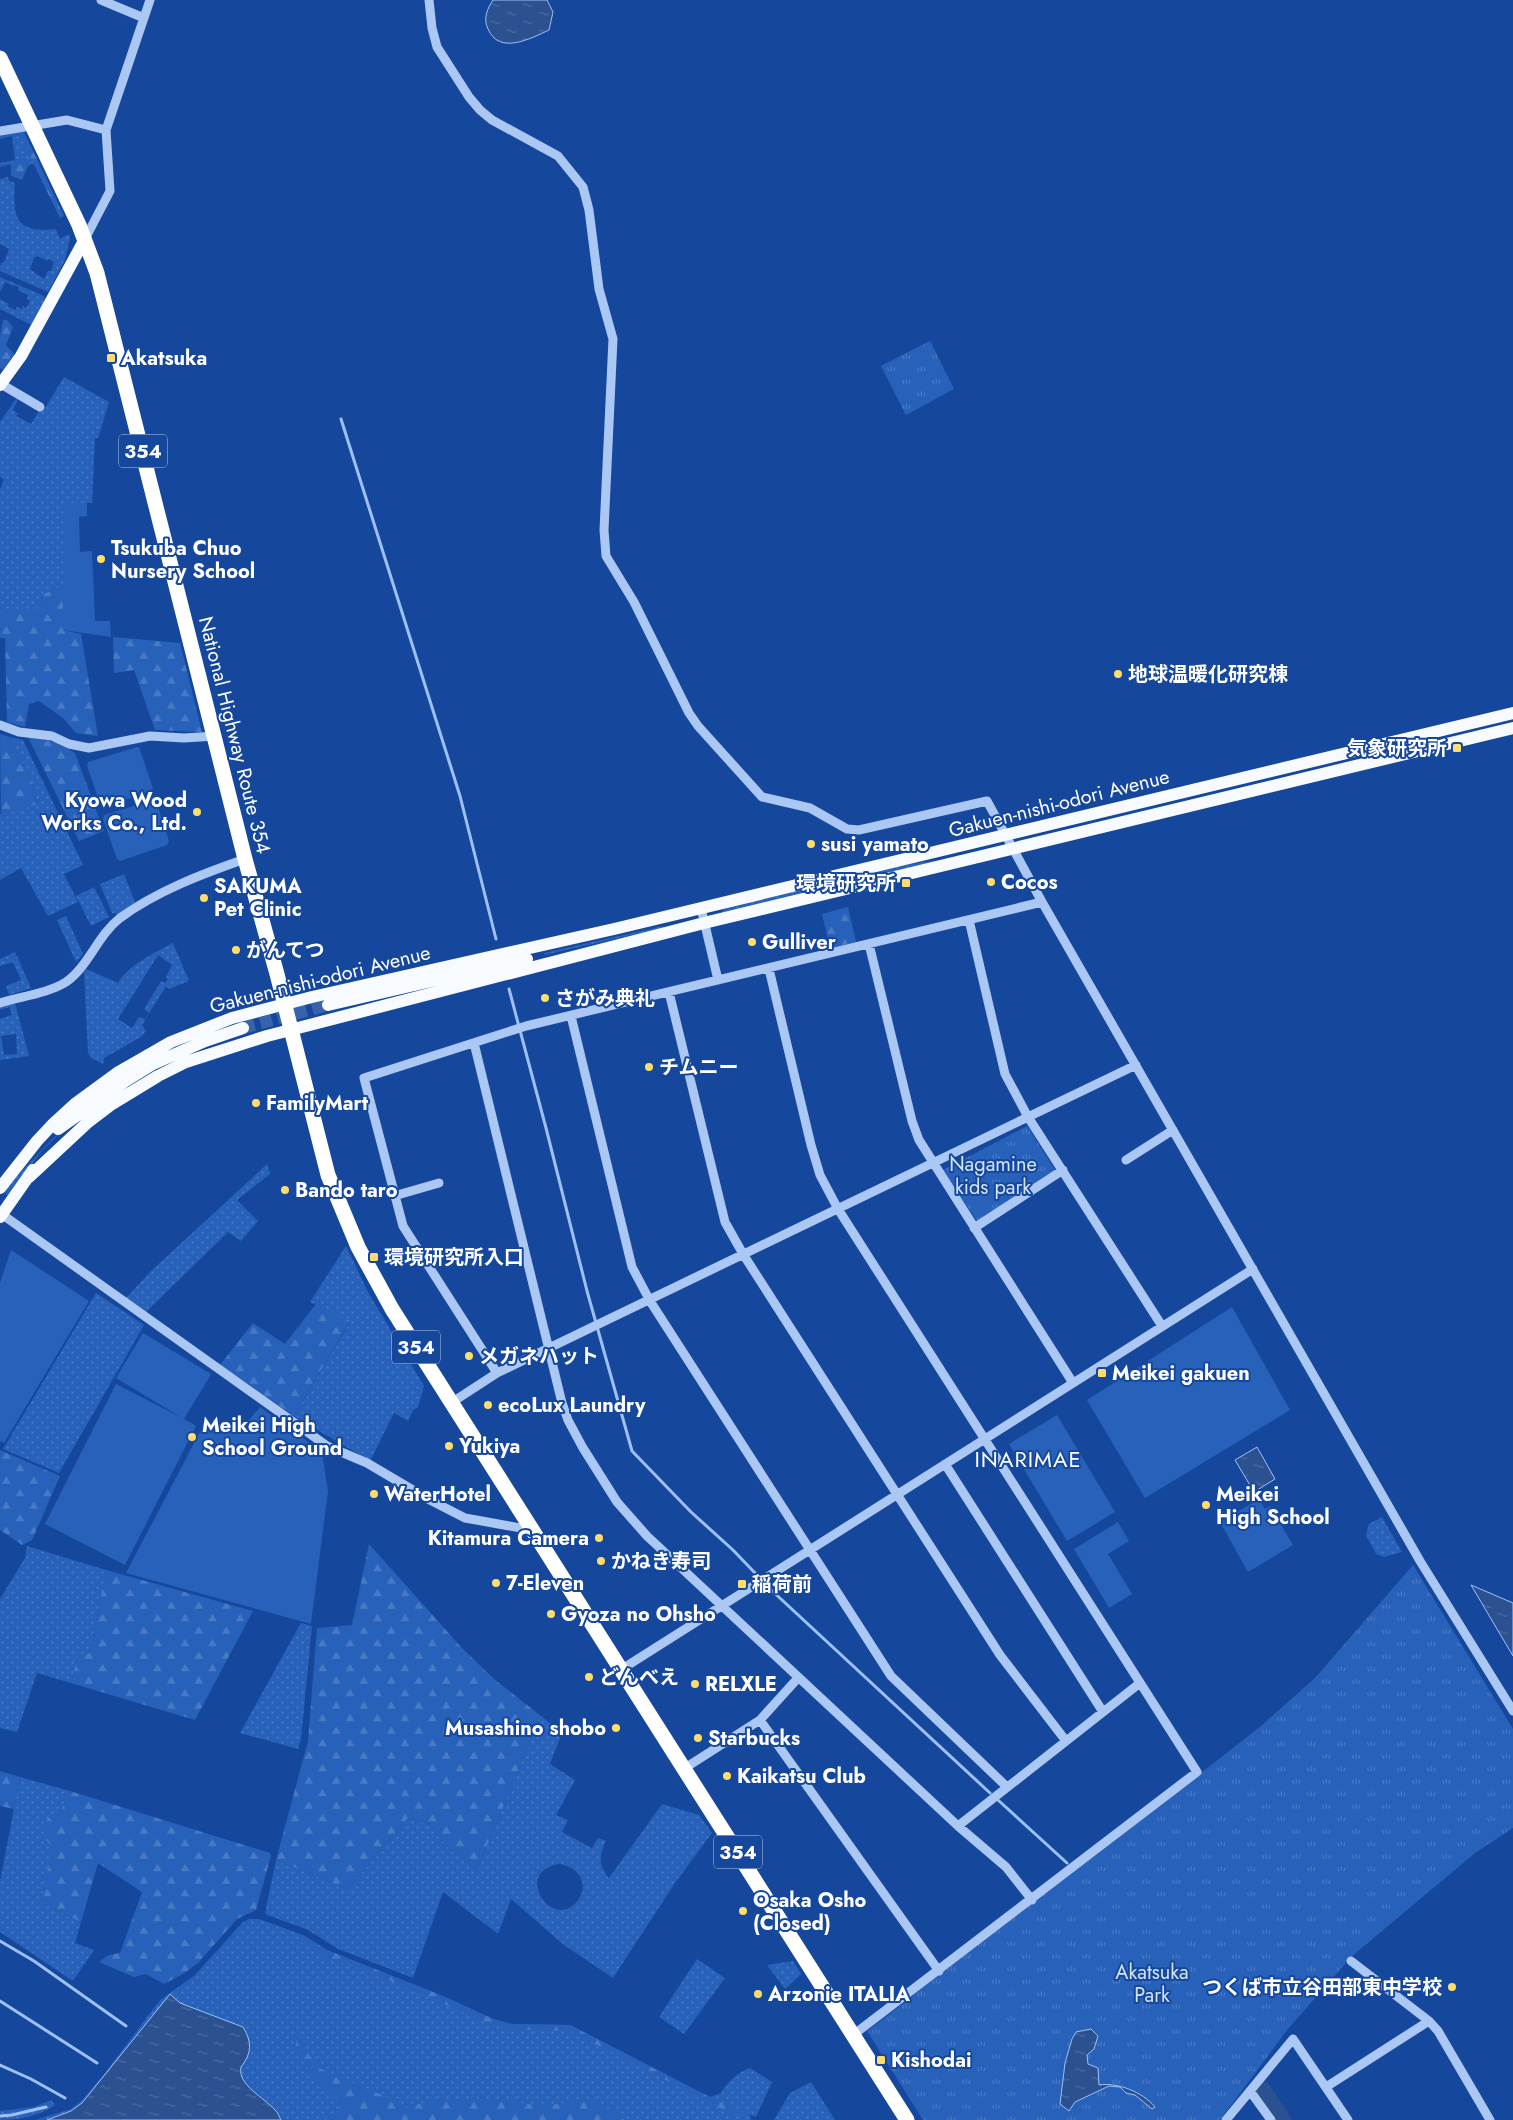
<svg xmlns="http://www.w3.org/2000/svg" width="1513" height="2120" font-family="Jost,'Noto Sans JP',sans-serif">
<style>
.grass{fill:url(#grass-dots);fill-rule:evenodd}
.forest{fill:url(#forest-firs)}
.park{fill:url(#park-tufts)}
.pitch{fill:#2861ba}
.water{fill:url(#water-ripples);stroke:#9dc1f6}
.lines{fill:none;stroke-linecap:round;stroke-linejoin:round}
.stream{stroke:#9dc1f6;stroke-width:3}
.river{stroke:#2c5190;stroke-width:18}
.major-tunnel{stroke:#3863ac;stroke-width:12;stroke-dasharray:12 6;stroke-linecap:butt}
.minor{stroke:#abc7f3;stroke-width:9}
.major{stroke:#f7faff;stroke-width:12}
.highway{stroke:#fff;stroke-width:15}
.poi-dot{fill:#ffdd6d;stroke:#15489d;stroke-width:2}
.labels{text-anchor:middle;stroke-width:4;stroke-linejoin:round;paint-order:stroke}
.shield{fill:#15489d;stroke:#b9c8e2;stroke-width:1}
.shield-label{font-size:19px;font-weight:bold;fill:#fff}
.poi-label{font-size:20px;font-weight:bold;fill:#fff;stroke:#15489d;text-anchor:start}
.street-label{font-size:20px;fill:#fff;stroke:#15489d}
.park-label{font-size:20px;fill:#d3e4fd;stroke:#15489d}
.quarter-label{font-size:22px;letter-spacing:1px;fill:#fff;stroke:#15489d}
</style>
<defs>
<pattern id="grass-dots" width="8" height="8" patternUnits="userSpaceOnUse" patternTransform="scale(1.25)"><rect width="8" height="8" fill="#2861ba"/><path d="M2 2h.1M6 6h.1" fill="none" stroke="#4879c4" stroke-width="1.8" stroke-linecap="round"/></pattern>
<pattern id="forest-firs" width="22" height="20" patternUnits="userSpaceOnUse" patternTransform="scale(1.25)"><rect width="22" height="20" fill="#2861ba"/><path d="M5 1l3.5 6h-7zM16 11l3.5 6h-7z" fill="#4879c4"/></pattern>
<pattern id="park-tufts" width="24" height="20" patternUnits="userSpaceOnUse" patternTransform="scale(1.25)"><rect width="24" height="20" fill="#2861ba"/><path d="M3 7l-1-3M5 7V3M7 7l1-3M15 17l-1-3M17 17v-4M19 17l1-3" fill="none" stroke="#4879c4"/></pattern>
<pattern id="water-ripples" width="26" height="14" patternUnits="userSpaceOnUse" patternTransform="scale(1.25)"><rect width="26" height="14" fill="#2c5190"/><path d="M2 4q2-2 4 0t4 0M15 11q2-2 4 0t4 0" fill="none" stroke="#4c6ba1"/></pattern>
</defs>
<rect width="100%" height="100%" fill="#15489d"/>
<path class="grass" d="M 19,134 L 34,163 L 28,166 L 25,160 L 18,159 L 11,164 L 0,167 L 0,163 L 15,160 L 12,136 Z
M 8,177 L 9,181 L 15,183 C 12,221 18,233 56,229 L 60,239 L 69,234 L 70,238 L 65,260 L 48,292 L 0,271 L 0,266 L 5,260 L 9,249 L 0,244 L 0,179 ZM 37,256 L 47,261 L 49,259 L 54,262 L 51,271 L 48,271 L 44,279 L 30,269 L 34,258 Z
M 0,277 L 44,296 L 45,300 L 31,325 L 0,309 L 0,299 L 9,304 L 7,306 L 15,310 L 17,307 L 22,309 L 23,306 L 26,308 L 30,301 L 27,299 L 28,295 L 18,290 L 19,287 L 14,285 L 13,286 L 5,282 L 0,292 Z
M 64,377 L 109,402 L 98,438 L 95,438 L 92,503 L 63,503 L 63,586 L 43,594 L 39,607 L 35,609 L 0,609 L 0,489 L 4,480 L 0,477 L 0,422 L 16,399 L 18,399 L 13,410 L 18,414 L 16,416 L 31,424 L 41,408 L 44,410 Z
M 10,737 L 23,740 L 83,865 L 64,874 L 78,902 L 48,916 L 21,868 L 0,880 L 0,814 L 35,805 L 36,790 Z
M 940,860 L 722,914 L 723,909 L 904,865 Z
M 124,874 L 135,902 L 118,914 L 112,913 L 100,884 Z
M 94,887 L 109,917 L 91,926 L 76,896 Z
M 66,916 L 83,954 L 77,961 L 75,960 L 57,920 Z
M 663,926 L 663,928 L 544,955 L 544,953 Z
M 173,943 L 189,981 L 169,989 L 166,986 L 142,1025 L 146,1031 L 141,1037 L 104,1058 L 103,1064 L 91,1058 L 88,1053 L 84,972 L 86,969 L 118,983 C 127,966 156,952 173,943 ZM 158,955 L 172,965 L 166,977 L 168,979 L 165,983 L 161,981 L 144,1009 L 149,1013 L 145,1019 L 139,1017 L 132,1028 L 118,1019 Z
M 15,952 L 31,988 L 9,995 L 6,986 L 21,980 L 13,962 L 0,966 L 0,959 Z
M 15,1003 L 29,1056 L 0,1060 L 0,1019 L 12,1015 L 9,1007 L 0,1010 L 0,1007 ZM 16,1034 L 17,1054 L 4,1055 L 1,1036 Z
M 58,1133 L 59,1134 L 41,1152 L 8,1196 L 3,1191 Z
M 267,1164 L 270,1174 L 237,1200 L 258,1221 L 241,1241 L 228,1232 L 145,1313 L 126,1298 L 150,1272 Z
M 346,1246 L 368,1292 L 424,1386 L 418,1407 L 413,1410 L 408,1421 L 394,1413 L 370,1461 L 294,1416 L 350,1322 L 310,1302 Z
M 96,1293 L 144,1325 L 59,1473 L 3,1449 Z
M 1382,1517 L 1402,1552 L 1384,1557 L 1376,1554 L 1366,1535 L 1369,1524 Z
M 27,1546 L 106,1570 L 90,1653 L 78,1656 L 71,1683 L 37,1673 L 17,1732 L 0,1728 L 0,1599 L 25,1558 Z
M 301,1623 L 312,1626 L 301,1739 L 298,1749 L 240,1733 Z
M 541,1716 L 562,1733 L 550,1764 L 575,1780 L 556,1815 L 568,1820 L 562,1832 L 592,1848 L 598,1838 L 606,1841 C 599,1856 598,1865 609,1878 L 662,1804 L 699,1815 L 712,1833 L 675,1883 L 613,1978 L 564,1945 L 511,1899 L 498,1934 L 443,1892 L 413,1978 L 338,1949 L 306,1929 L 267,1915 L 265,1913 L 276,1860 L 348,1889 L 408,1818 L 429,1824 L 446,1846 L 477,1870 ZM 560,1864 C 578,1867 590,1884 578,1900 C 553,1934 511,1870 560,1864 Z
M 20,1777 L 70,1791 L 58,1817 L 42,1903 L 81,1922 L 75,1943 L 94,1950 L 73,1981 L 0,1932 L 0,1882 Z
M 249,1919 L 259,1919 L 303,1935 L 327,1950 L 443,1996 L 493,2019 L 512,2024 L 570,2025 L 710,2097 L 721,2093 C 727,2082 738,2072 750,2068 L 772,2082 L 756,2117 L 750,2115 L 751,2120 L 35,2120 L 71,2109 L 82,2100 L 105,2073 L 160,2000 L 194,1976 L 243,1922 Z
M 697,1959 L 725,1978 L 684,2034 L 659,2017 Z
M 793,1961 L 801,1974 L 785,1989 L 767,1965 Z
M 811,2082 L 835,2120 L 774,2120 L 790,2093 Z
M 51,2100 L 55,2105 C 41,2116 17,2120 0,2120 L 0,2111 L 34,2107 Z"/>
<path class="forest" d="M 23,130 L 64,216 L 60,218 L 19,134 L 0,139 L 0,135 Z
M 18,159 L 25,160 L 28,166 L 22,180 L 11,176 L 11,164 Z
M 3,320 L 7,320 L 13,327 L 6,345 L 14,354 L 3,370 L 0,368 L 0,336 Z
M 63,586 L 63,630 L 81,634 L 98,736 L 76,733 L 63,718 L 39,701 L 29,704 L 25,727 L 7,722 L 5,638 L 0,638 L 0,609 L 35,609 L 39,607 L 43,594 Z
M 113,637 L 180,643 L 202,732 L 155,730 L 134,670 L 114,673 Z
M 0,734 L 10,737 L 36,790 L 35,805 L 1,815 Z
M 30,737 L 55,742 L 75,753 L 104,831 L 79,841 L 29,739 Z
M 848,907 L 856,942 L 830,948 L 822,914 Z
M 316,1304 L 350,1321 L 294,1416 L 220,1365 L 253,1323 L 285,1344 Z
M 0,1450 L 60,1476 L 32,1540 L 22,1545 L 0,1530 Z
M 369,1544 L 462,1648 L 494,1679 L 541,1716 L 477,1870 L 446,1846 L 429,1824 L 408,1818 L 348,1889 L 276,1860 L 308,1741 L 317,1628 L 352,1625 Z
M 106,1570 L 253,1611 L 195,1720 L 71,1683 L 78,1656 L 90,1653 Z
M 0,1771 L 20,1777 L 14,1809 L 0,1806 Z
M 70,1791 L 270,1853 L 271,1856 L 256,1910 L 237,1919 L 198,1963 L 183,1974 L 164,1984 L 146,1974 L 134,1977 L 99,1962 L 108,1955 L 120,1953 L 142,1892 L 98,1863 L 81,1922 L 42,1903 L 52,1846 L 42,1836 L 48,1818 L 58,1817 Z
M 305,1936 L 327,1950 L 443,1996 L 493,2019 L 512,2024 L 570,2025 L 729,2107 L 750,2114 L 745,2119 L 706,2102 L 655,2074 L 569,2031 L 510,2029 L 487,2023 L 369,1971 L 323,1957 L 301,1942 Z
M 296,2035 L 301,2037 L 308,2054 L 321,2069 L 389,2098 L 406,2108 L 429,2101 L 460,2099 L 497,2099 L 541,2106 L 590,2100 L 605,2105 L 624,2120 L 500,2120 L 499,2118 L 491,2120 L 324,2120 L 340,2108 L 338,2098 L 317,2084 L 296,2047 Z"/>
<path class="park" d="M 930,341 L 954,389 L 906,415 L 881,366 Z
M 1027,1126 L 1055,1170 L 977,1221 L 943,1170 Z
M 1413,1565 L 1513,1729 L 1513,1828 L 1475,1853 L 1351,1957 L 1288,2029 L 1220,2120 L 923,2120 L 867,2031 L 913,1996 L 939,1971 L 1032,1900 L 1099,1853 L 1261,1726 L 1315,1678 Z"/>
<path class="pitch" d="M 63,503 L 87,503 L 87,516 L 79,517 L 80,552 L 92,551 L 95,621 L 110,621 L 111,637 L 63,630 Z
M 137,747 L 139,747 L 153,788 L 150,791 L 104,807 L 101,806 L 87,766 L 88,762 Z
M 154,800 L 156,801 L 169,841 L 167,845 L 120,861 L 117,859 L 103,819 L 104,815 Z
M 11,1250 L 89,1301 L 4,1443 L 0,1441 L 0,1283 Z
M 1232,1307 L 1290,1410 L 1145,1498 L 1087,1400 Z
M 143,1333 L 211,1374 L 184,1419 L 196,1426 L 125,1565 L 45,1524 L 116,1384 L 182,1418 L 116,1378 Z
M 260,1407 L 322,1452 L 328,1491 L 311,1624 L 126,1573 L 201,1430 L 239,1432 Z
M 1057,1415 L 1115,1512 L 1067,1541 L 1009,1444 Z
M 1259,1499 L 1265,1509 L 1270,1506 L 1293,1545 L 1248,1572 L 1220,1522 Z
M 1118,1522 L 1129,1541 L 1108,1554 L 1132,1594 L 1109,1608 L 1074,1549 Z"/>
<path class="water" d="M 493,0 L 547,0 L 553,12 L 549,30 C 530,39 499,55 488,29 C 483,19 487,9 493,0 Z
M 1257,1447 L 1275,1479 L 1254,1492 L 1235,1460 Z
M 1471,1585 L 1513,1603 L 1513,1656 Z
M 170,1994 L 180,2003 L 243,2027 C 252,2042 252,2053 241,2067 C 237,2085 265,2098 275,2110 C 278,2112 279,2117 281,2120 L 47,2120 L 71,2111 L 82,2103 Z
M 1091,2029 L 1098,2036 L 1094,2049 L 1087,2055 L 1088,2064 L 1098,2068 L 1099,2085 C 1117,2082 1143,2092 1155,2107 L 1152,2109 L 1135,2095 L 1126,2093 L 1120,2087 L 1109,2086 L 1075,2102 L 1069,2111 L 1060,2104 L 1065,2063 L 1072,2039 L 1076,2032 Z"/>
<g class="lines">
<path class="stream" d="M 341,419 L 460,796 L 496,939
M 509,989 L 546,1128 L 587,1291 L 632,1451 L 691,1512 L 733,1550 L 755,1573
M 768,1587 L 990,1793
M 998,1800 L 1067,1863
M 0,1941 L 34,1961 L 126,2026
M 0,2001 L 97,2063
M 0,2065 L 31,2079 L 65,2098
M 0,2116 L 12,2115 L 46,2107"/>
<path class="river" d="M 1262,2090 L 1282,2120"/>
<path class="major-tunnel" d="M 243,1028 L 328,1005"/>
<path class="minor" d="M 101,0 L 144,18
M 429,0 L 432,28 L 437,47 L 469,97 L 480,110 L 492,120 L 558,156 L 583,187 L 589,210 L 599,289 L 613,339 L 604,530 L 606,556 L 634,602 L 689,713 L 698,726 L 762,797 L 810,808 L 847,829 L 859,830 L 987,801 L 1042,902 L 1420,1561 L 1513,1711
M 0,131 L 67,120 L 106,130 L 150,0
M 85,239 L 110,191 L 106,130
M 1,384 L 40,407
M 0,725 L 19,732 L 52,736 L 69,744 L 89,748 L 150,736 L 184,738 L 215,736
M 701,908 L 718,980
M 969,920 L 1005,1074 L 1028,1117 L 1162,1326
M 869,944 L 912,1121 L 919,1140 L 1073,1383
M 769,969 L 811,1145 L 820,1175 L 838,1209 L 1197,1772 L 853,2035
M 669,992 L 725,1222 L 743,1254 L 1000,1655 L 1066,1741
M 0,1003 C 19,997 49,993 66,982 C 88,967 98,935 120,918 C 157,891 202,874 245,859
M 571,1016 L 632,1267 L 650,1301 L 891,1676 L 1007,1787
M 474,1043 L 562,1403 L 568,1420 L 583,1448 L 617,1502 L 647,1536 L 958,1826 L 1006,1867 L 1032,1900
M 1126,1160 L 1173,1130
M 394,1196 L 439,1183
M 0,1213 L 327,1446 L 367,1463 L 428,1499 L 465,1518 L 532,1530
M 974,1228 L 1063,1170
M 497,1373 L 403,1226 L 364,1078 L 526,1026 L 1042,902
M 451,1403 L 497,1373 L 1136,1065
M 945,1464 L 1103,1712
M 622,1669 L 1253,1269
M 760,1720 L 939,1971
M 685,1768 L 760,1720 L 798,1678
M 958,1826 L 1140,1683
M 1351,1961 L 1429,2021 L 1438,2031 L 1490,2120
M 1326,2087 L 1429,2021
M 1250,2091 L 1271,2120
M 1226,2120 L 1293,2039 L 1348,2120"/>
<path class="major" d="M 0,385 L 21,356 L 85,239
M 328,1005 L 527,959
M 58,1129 L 124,1082 L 153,1064 L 205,1041 L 243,1028
M 29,1177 L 87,1123 L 112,1104 L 158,1076 L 186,1062 L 267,1036 L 704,923 L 1513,728
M 0,1188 L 37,1141 L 52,1125 L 76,1103 L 117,1073 L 171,1042 L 232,1018 L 312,997 L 614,929 L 1513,713
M 0,1217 L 33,1170"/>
<path class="highway" d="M 0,58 L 79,225 L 97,273 L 245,859 L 277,974 L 328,1175 L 358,1247 L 392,1309 L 907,2120"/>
</g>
<g class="poi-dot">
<rect x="106" y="353" width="10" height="10" rx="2.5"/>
<circle cx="101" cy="559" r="5"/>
<circle cx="1118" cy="674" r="5"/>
<rect x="1452" y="743" width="10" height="10" rx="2.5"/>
<circle cx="197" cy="812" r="5"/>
<circle cx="811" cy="844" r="5"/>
<circle cx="991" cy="882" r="5"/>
<rect x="901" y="878" width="10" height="10" rx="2.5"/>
<circle cx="204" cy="898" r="5"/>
<circle cx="752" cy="942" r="5"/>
<circle cx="236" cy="950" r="5"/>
<circle cx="545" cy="998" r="5"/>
<circle cx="649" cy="1067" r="5"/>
<circle cx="256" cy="1103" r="5"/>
<circle cx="285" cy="1190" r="5"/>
<rect x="369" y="1252" width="10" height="10" rx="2.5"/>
<circle cx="469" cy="1356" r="5"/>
<rect x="1097" y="1368" width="10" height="10" rx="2.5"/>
<circle cx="488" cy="1405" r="5"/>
<circle cx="192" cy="1437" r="5"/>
<circle cx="449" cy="1446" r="5"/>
<circle cx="374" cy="1494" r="5"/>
<circle cx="1206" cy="1505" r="5"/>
<circle cx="599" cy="1538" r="5"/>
<circle cx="601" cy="1561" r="5"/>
<circle cx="496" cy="1583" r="5"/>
<rect x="737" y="1579" width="10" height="10" rx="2.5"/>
<circle cx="551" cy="1614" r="5"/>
<circle cx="589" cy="1677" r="5"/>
<circle cx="695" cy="1684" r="5"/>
<circle cx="616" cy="1728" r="5"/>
<circle cx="698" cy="1738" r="5"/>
<circle cx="727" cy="1776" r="5"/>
<circle cx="743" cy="1911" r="5"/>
<circle cx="1452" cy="1987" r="5"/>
<circle cx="758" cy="1994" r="5"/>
<rect x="876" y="2055" width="10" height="10" rx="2.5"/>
</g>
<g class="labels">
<g class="shield">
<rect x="119" y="434.5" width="48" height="33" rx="4"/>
<rect x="392" y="1330.5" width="48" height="33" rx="4"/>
<rect x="714" y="1835.5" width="48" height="33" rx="4"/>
</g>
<g class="shield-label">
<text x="143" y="458">354</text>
<text x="416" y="1354">354</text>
<text x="738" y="1859">354</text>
</g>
<g class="poi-label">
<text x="121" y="365">Akatsuka</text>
<text x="111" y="555">Tsukuba Chuo<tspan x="111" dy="23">Nursery School</tspan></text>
<text x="1128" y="681">地球温暖化研究棟</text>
<text x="1447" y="755" text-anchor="end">気象研究所</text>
<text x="187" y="807" text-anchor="end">Kyowa Wood<tspan x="187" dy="23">Works Co., Ltd.</tspan></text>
<text x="821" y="851">susi yamato</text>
<text x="1001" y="889">Cocos</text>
<text x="896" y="890" text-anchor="end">環境研究所</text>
<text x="214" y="893">SAKUMA<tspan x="214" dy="23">Pet Clinic</tspan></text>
<text x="762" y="949">Gulliver</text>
<text x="246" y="957">がんてつ</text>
<text x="555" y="1005">さがみ典礼</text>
<text x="659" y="1074">チムニー</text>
<text x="266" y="1110">FamilyMart</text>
<text x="295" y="1197">Bando taro</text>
<text x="384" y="1264">環境研究所入口</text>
<text x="479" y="1363">メガネハット</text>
<text x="1112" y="1380">Meikei gakuen</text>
<text x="498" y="1412">ecoLux Laundry</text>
<text x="202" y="1432">Meikei High<tspan x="202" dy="23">School Ground</tspan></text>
<text x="459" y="1453">Yukiya</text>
<text x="384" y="1501">WaterHotel</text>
<text x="1216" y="1501">Meikei<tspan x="1216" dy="23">High School</tspan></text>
<text x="589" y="1545" text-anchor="end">Kitamura Camera</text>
<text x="611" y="1568">かねき寿司</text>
<text x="506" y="1590">7-Eleven</text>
<text x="752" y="1591">稲荷前</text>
<text x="561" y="1621">Gyoza no Ohsho</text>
<text x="599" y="1684">どんべえ</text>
<text x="705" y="1691">RELXLE</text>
<text x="606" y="1735" text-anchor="end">Musashino shobo</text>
<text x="708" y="1745">Starbucks</text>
<text x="737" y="1783">Kaikatsu Club</text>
<text x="753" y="1907">Osaka Osho<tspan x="753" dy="23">(Closed)</tspan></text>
<text x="1442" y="1994" text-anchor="end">つくば市立谷田部東中学校</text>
<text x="768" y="2001">Arzonie ITALIA</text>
<text x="891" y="2067">Kishodai</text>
</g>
<g class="street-label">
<text transform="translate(235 735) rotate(76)" y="7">National Highway Route 354</text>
<text transform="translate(1059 803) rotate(-14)" y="7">Gakuen-nishi-odori Avenue</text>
<text transform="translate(320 979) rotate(-14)" y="7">Gakuen-nishi-odori Avenue</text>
</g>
<g class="park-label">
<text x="993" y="1171">Nagamine<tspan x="993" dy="23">kids park</tspan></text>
<text x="1152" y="1979">Akatsuka<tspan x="1152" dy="23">Park</tspan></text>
</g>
<g class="quarter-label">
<text x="1028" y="1467">INARIMAE</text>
</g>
</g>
</svg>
